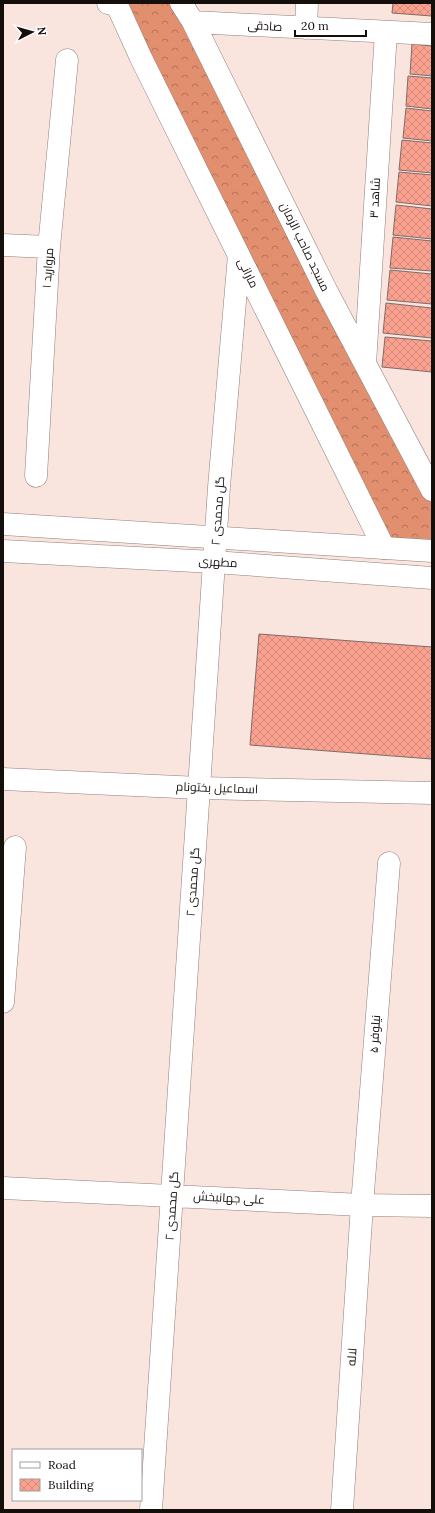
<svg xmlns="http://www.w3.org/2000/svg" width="435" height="1513" font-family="Lora,Cairo,serif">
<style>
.forest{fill:url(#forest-crowns)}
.building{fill:url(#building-cross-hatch);stroke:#7e6c69}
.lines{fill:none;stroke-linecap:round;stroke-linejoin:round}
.minor-casing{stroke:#917f79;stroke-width:23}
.tertiary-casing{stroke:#917f79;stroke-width:23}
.minor{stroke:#fff;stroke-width:22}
.tertiary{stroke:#fff;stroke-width:22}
.labels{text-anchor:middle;stroke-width:3.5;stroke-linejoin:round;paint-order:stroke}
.street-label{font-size:12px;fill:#150f0c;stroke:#fff}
</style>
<defs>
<pattern id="forest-crowns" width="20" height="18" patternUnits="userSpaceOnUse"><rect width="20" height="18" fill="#e28f70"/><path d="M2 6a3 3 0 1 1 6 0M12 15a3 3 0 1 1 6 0" fill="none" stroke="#b6735a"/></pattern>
<pattern id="building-cross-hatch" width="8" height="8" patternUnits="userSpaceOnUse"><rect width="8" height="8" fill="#faa18f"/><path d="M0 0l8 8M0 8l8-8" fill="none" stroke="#d5897a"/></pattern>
</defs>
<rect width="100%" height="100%" fill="#f9e5de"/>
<path class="forest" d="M 121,3 L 172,3 L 432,504 L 432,543 L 386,542 Z"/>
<path class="building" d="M 393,3 L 432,3 L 432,16 L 392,13 Z
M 412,44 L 432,46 L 432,76 L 410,74 Z
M 408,76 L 432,78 L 432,109 L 406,106 Z
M 406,108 L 432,111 L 432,141 L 403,138 Z
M 402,140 L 432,143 L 432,173 L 399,170 Z
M 399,172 L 432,175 L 432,206 L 396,202 Z
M 396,205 L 432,209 L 432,239 L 393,235 Z
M 393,237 L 432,241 L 432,271 L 390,268 Z
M 390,270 L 432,274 L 432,304 L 387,300 Z
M 386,303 L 432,308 L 432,338 L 383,333 Z
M 385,337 L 432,341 L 432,372 L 382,367 Z
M 259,634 L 432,647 L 432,759 L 250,745 Z"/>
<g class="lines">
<defs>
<path id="minor" d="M 108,3 L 117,5 L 141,58 L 384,548
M 181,3 L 193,22 L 327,292 L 432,490
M 193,22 L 432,34
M 306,28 L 307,3
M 3,245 L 49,247
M 365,364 L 386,32
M 36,476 L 49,247 L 67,60
M 3,779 L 200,788 L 432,793
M 3,1002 L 15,847
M 3,1188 L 362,1205 L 432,1206
M 151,1510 L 219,487 L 239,255
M 342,1510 L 362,1205 L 389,863"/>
<path id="tertiary" d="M 3,524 L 432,551
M 3,551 L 214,562 L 432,578"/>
</defs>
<use href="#minor" class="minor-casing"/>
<use href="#tertiary" class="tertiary-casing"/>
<use href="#minor" class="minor"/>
<use href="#tertiary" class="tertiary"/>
</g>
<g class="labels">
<g class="street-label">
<text transform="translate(265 26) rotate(3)" y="4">صادقی</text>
<text transform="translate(375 198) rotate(-87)" y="4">شاهد ۳</text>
<text transform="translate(305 247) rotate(64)" y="4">مسجد صاحب الزمان</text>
<text transform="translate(48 268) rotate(-86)" y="4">مروارید ۱</text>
<text transform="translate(248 273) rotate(64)" y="4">مارانی</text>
<text transform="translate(218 511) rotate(-86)" y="4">گل محمدی ۲</text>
<text transform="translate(218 562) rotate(4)" y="4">مطهری</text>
<text transform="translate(217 788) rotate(2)" y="4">اسماعیل بختونام</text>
<text transform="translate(193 882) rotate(-86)" y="4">گل محمدی ۲</text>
<text transform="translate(375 1034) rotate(-86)" y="4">نیلوفر ۵</text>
<text transform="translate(229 1198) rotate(3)" y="4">علی جهانبخش</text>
<text transform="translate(172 1206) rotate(-86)" y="4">گل محمدی ۲</text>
<text transform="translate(352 1357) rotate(-86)" y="4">لاله</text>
</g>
</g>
<rect width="435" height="1513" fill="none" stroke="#150f0c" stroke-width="8"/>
<rect x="12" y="1449" width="130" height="52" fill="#ffffff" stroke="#a19f9e"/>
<rect x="20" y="1462" width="20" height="6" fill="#ffffff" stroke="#a19f9e"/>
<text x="48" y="1469" font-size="12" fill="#150f0c">Road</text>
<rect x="20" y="1479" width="20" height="12" fill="url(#building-cross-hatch)" stroke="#a19f9e"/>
<text x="48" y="1489" font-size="12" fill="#150f0c">Building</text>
<g transform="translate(32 32) rotate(84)" stroke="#ffffff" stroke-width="3" paint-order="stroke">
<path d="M0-3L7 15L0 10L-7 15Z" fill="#150f0c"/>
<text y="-6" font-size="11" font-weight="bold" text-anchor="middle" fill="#150f0c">N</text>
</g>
<path d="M295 30v6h71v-6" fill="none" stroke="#150f0c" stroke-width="2"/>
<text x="301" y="30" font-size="12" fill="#150f0c" stroke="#ffffff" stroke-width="3" paint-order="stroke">20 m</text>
</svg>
